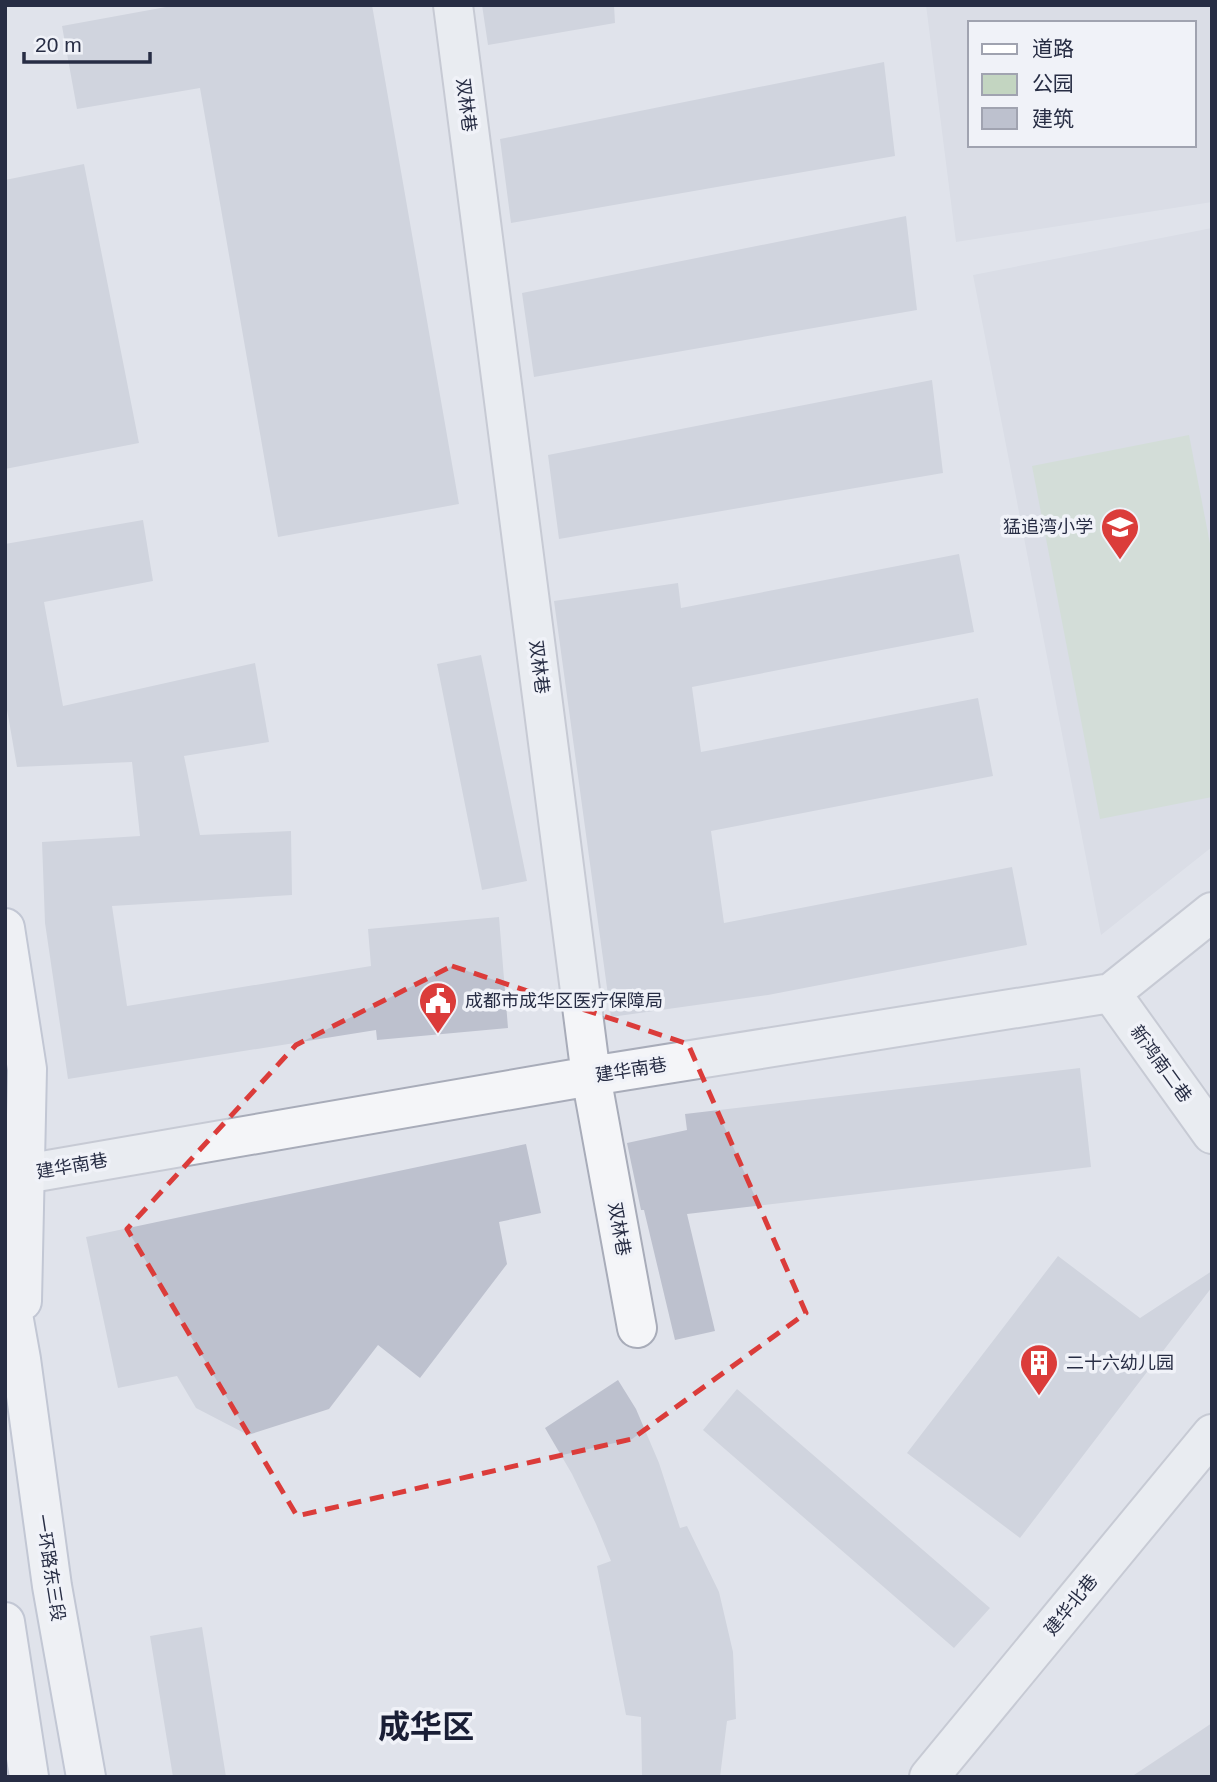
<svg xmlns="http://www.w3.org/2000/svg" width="1217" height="1782" font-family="Arial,'Noto Sans SC',sans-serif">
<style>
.built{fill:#d2d5e0;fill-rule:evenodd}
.green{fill:#c3d5c1}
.building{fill:#bdc1ce}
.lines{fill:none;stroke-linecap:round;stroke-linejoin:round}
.minor-casing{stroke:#a8acb9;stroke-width:42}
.major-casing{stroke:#9ea4b8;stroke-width:42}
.minor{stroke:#f4f5f8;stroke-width:38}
.major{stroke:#fff;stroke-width:38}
.marked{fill:none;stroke:#db3c3a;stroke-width:5;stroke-dasharray:14 9;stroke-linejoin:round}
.labels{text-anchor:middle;stroke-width:7;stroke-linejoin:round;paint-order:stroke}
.street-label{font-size:18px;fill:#272d44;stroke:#f0f2f8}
.poi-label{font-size:18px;fill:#272d44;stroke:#f0f2f8;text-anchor:start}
.town-label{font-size:32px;font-weight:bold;fill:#191e35;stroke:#f0f2f8}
</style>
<rect width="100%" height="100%" fill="#e0e3eb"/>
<path class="built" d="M 926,5 L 1212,5 L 1212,202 L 956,242 ZM 970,23 L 1194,23 L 1194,145 L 970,145 Z
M 1212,228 L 1212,847 L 1101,935 L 973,275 Z"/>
<path class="green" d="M 1189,435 L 1212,554 L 1212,797 L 1100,819 L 1032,466 Z"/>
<path class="building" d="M 177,5 L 372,5 L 459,504 L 278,537 L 200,88 L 77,109 L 62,26 Z
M 482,5 L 614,5 L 615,23 L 488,45 Z
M 884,62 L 895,156 L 511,223 L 500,139 Z
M 84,164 L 139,443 L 5,469 L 5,180 Z
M 906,216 L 917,310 L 534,377 L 522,293 Z
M 932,380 L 943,473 L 559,539 L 548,455 Z
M 143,520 L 153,581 L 44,602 L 63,706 L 255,663 L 269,742 L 184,756 L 200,835 L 291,831 L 292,895 L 112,906 L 127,1006 L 371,966 L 368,929 L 499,917 L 508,1028 L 377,1040 L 376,1030 L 68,1079 L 45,923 L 42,842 L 140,836 L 132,762 L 17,767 L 5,698 L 5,544 Z
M 959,554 L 974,632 L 692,687 L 701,752 L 978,698 L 993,776 L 711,831 L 724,923 L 1012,867 L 1027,945 L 768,995 L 611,1017 L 554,601 L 678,583 L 681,608 Z
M 481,655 L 527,881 L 482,890 L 437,664 Z
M 1080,1068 L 1091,1167 L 687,1214 L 715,1331 L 675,1340 L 644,1210 L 641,1210 L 627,1143 L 687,1130 L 685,1114 Z
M 526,1144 L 541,1213 L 499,1222 L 507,1264 L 420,1378 L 378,1345 L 329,1409 L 248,1435 L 196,1408 L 177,1376 L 118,1388 L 86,1237 Z
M 1058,1256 L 1140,1318 L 1212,1271 L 1212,1287 L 1020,1538 L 907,1453 Z
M 618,1380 L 636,1409 L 659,1463 L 680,1528 L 687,1526 L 719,1592 L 733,1652 L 736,1719 L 727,1721 L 720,1777 L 642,1777 L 641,1717 L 626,1715 L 597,1566 L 611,1561 L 596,1524 L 572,1474 L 545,1428 Z
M 737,1389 L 990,1608 L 954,1648 L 703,1430 Z
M 202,1627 L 226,1777 L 173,1777 L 150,1636 Z
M 1212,1723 L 1212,1777 L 1131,1777 Z"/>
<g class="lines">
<defs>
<path id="minor" d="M 453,5 L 591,1076 L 637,1328
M 1111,993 L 1212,1134
M 25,1174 L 591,1076 L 1111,993 L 1212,912
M 929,1777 L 1212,1434"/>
<path id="major" d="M 5,928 L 27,1069 L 22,1301
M 5,1270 L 21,1359 L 52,1586 L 86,1777
M 5,1622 L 29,1777"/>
</defs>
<use href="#minor" class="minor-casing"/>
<use href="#major" class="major-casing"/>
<use href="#minor" class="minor"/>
<use href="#major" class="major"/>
</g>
<path d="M0 0H1217V1782H0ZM 452,966 L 688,1044 L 806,1313 L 632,1439 L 297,1516 L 127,1229 L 296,1045 Z" fill="#e0e3eb" fill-opacity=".55" fill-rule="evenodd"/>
<path class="marked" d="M 452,966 L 688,1044 L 806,1313 L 632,1439 L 297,1516 L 127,1229 L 296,1045 Z"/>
<defs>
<symbol id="school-pin" viewBox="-11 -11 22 30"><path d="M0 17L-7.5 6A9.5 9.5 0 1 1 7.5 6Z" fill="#db3c3a" stroke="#f0f2f8"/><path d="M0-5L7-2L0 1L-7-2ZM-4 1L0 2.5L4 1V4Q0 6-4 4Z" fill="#fff"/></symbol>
<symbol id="civic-pin" viewBox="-11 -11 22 30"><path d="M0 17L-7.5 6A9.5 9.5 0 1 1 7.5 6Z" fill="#db3c3a" stroke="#f0f2f8"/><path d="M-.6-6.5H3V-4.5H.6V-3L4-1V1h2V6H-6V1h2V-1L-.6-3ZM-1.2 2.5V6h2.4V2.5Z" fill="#fff"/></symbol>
<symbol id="building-pin" viewBox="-11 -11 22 30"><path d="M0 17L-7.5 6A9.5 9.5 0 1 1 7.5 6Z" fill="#db3c3a" stroke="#f0f2f8"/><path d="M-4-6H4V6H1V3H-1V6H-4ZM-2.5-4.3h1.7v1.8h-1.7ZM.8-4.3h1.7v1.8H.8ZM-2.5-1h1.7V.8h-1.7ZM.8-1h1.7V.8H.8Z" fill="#fff"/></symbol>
</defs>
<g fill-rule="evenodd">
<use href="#school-pin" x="1098" y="505" width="44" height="60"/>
<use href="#civic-pin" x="416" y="979" width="44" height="60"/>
<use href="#building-pin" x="1017" y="1341" width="44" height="60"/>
</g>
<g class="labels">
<g class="street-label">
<text transform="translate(466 105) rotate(83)" y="6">双林巷</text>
<text transform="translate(539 667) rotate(83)" y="6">双林巷</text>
<text transform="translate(1161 1064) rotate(54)" y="6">新鸿南二巷</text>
<text transform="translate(631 1070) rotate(-9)" y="6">建华南巷</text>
<text transform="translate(72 1166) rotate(-10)" y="6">建华南巷</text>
<text transform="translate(619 1229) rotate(80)" y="6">双林巷</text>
<text transform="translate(50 1568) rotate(81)" y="6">一环路东三段</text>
<text transform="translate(1071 1605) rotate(-51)" y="6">建华北巷</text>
</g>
<g class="poi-label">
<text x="1093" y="533" text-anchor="end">猛追湾小学</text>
<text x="465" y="1007">成都市成华区医疗保障局</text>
<text x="1066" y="1369">二十六幼儿园</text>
</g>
<g class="town-label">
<text x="426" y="1738">成华区</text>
</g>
</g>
<rect width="1217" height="1782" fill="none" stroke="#272d44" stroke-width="14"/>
<rect x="968" y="21" width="228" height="126" fill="#f0f2f8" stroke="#a0a3b0" stroke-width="2"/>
<rect x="982" y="44" width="35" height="10" fill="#ffffff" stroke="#a0a3b0" stroke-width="2"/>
<text x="1032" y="56" font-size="21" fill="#272d44">道路</text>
<rect x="982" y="74" width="35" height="21" fill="#c3d5c1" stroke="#a0a3b0" stroke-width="2"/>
<text x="1032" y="91" font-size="21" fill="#272d44">公园</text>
<rect x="982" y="108" width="35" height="21" fill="#bdc1ce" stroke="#a0a3b0" stroke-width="2"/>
<text x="1032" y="126" font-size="21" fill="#272d44">建筑</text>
<path d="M24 52v10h126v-10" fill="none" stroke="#272d44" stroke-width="3.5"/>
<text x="35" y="52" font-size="21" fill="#272d44" stroke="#f0f2f8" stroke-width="5" paint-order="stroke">20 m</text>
</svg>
